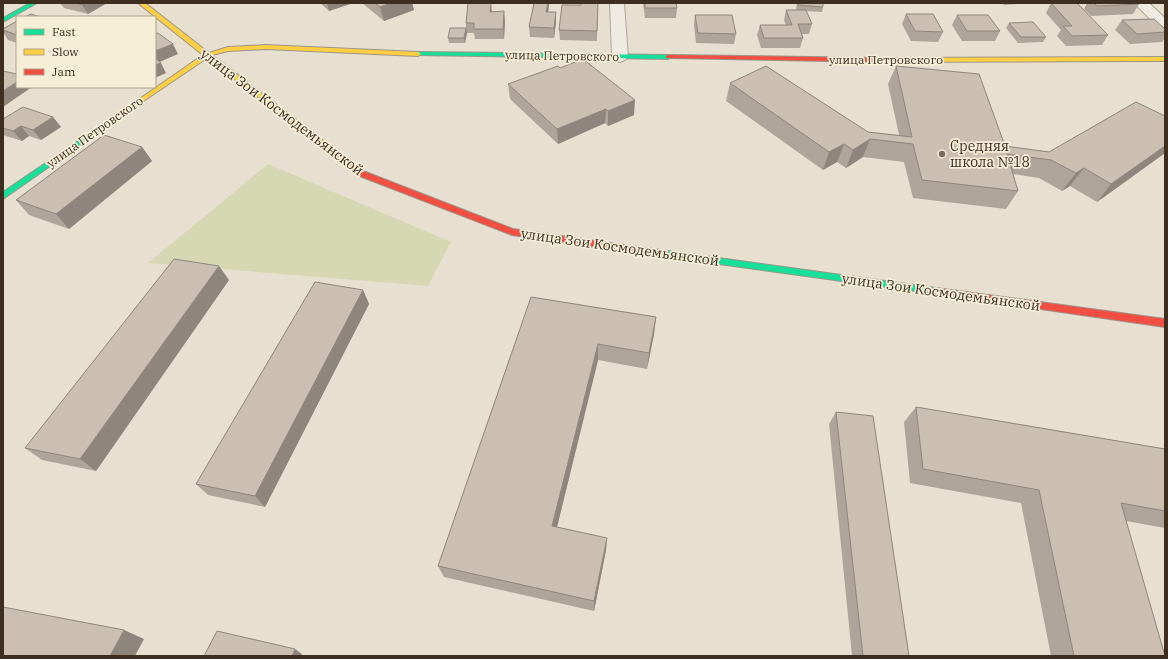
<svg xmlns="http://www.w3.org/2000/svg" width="1168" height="659" font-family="'IBM Plex Serif',serif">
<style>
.green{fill:#d6d7b3}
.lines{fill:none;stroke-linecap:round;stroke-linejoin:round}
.street-casing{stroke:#ada599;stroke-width:2}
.fast-casing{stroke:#9c958a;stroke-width:2}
.slow-casing{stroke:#9c958a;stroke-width:2}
.jam-casing{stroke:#9c958a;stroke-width:2}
.street{fill:#efebe3;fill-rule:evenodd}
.fast{fill:#16e098;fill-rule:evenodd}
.slow{fill:#ffcf43;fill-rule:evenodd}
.jam{fill:#f24e42;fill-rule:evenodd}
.wall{fill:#afa499}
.shaded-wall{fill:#8e867d}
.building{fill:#cbbfb2;stroke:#8e867d}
.poi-dot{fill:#786c5e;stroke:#f7eed8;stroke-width:1.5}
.labels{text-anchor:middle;stroke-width:3.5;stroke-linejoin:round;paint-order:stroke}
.far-street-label{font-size:12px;fill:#3d2e20;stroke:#f7eed8}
.street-label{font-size:14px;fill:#3d2e20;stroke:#f7eed8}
.poi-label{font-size:14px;fill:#3d2e20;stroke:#f7eed8;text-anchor:start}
</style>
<rect width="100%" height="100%" fill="#e7e0d1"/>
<path class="green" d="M 268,164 L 451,242 L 428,286 L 148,263 Z"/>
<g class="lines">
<defs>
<path id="street" d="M 610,3 L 624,3 L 628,57 L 625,60 L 620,62 L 615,60 L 612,57 Z
M 1134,3 L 1149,3 L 1165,18 L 1165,30 L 1160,29 Z"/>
<path id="fast" d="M 30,3 L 37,3 L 3,22 L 3,18 Z
M 418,52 L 668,55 L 671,57 L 668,59 L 416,55 L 415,54 Z
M 137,101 L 139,102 L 139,104 L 3,199 L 3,192 Z
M 639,247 L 936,288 L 940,291 L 936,294 L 639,253 L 635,250 Z"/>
<path id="slow" d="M 138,3 L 145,3 L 209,53 L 228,47 L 266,45 L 418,52 L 421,54 L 418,56 L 266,49 L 228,51 L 212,55 L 343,156 L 344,158 L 340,160 L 207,58 L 139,104 L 135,104 L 135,102 L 203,55 Z
M 1165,57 L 1165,61 L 878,62 L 875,60 L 878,58 Z"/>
<path id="jam" d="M 668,55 L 878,58 L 881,60 L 878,62 L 666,58 L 666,56 Z
M 337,156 L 343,156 L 363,171 L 513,229 L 639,247 L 643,250 L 639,253 L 512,235 L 357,175 L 337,160 Z
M 936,288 L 1165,319 L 1165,327 L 936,294 L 932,291 Z"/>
</defs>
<use href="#street" class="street-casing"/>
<use href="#fast" class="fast-casing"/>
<use href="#slow" class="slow-casing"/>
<use href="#jam" class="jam-casing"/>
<use href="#street" class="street"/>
<use href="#fast" class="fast"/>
<use href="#slow" class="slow"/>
<use href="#jam" class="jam"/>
</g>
<path class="wall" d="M 60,3 L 107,3 L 88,14 L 64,8 Z
M 320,3 L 353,3 L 329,11 Z
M 362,3 L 412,3 L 414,10 L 384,21 Z
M 534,3 L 549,3 L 548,12 L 556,12 L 556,22 L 554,38 L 530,37 L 529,27 Z
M 598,3 L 597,41 L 560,40 L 559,30 L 581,5 Z
M 643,3 L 676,3 L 677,8 L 676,18 L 645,18 Z
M 797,3 L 823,3 L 823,7 L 822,12 L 806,11 L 812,24 L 809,34 L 802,34 L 803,38 L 800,48 L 761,48 L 757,35 L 760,25 L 786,25 L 784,20 L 786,10 L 796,10 Z
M 1002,3 L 1018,3 L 1018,4 L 1004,5 Z
M 1051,3 L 1108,35 L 1102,45 L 1066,46 L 1057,36 L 1061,30 L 1046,13 Z
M 1087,3 L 1138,3 L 1139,4 L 1133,14 L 1091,16 L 1084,9 Z
M 492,12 L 505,21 L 504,39 L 475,39 L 474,33 L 467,33 L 465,43 L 449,43 L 448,38 L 466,28 L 466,23 Z
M 906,14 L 943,32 L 938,42 L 911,41 L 902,24 Z
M 695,15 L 736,34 L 734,44 L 696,43 L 694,25 Z
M 957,15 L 1000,31 L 995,41 L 962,41 L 952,25 Z
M 1122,20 L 1165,29 L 1165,38 L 1162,42 L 1130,44 L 1115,30 Z
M 17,21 L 17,43 L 8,40 L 3,32 L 3,29 Z
M 1009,23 L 1046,37 L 1043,42 L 1018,43 L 1006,28 Z
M 896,66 L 1005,146 L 1049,152 L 1165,116 L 1165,153 L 1097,202 L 1070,186 L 1062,191 L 1039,178 L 1013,174 L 1018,191 L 1006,209 L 913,198 L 904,162 L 863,157 L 846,168 L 837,162 L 823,170 L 726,101 L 730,83 L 868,132 L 899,135 L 888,84 Z
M 508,84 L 634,115 L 608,126 L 605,123 L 558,144 L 510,99 Z
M 53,117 L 61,127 L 41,140 L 29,136 L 22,141 L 3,135 L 3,119 Z
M 142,147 L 152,161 L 69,229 L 29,215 L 16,200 Z
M 229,280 L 96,471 L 42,460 L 25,448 Z
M 363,290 L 369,304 L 265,507 L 208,495 L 196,484 Z
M 531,297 L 656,317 L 654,334 L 647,369 L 598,360 L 557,527 L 607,538 L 606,550 L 594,611 L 444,577 L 438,566 Z
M 916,407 L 1165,449 L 1165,528 L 1126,521 L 1165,656 L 1051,656 L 1021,503 L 910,483 L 904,422 Z
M 836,412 L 909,656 L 852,656 L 829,424 Z"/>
<path class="shaded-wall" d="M 85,3 L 107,3 L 88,14 L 82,5 Z
M 327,3 L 353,3 L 329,11 Z
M 391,3 L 412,3 L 414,10 L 384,21 L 380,7 Z
M 491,3 L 492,12 L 490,12 Z
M 548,3 L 549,3 L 549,5 L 547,22 L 546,12 Z
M 504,11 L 505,21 L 504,39 L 503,29 Z
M 556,12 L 556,22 L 554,38 L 554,28 Z
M 466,28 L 467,33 L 465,43 L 464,38 Z
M 173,44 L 178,54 L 155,64 L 155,51 Z
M 161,63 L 166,73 L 155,78 L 155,65 Z
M 17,82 L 17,87 L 32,87 L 3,107 L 3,91 Z
M 635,100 L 634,115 L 608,126 L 608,111 Z
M 606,109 L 605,123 L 558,144 L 557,129 Z
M 53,117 L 61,127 L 41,140 L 33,130 Z
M 21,126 L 29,136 L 22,141 L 13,131 Z
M 870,139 L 863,157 L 846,168 L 853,150 Z
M 844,144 L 837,162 L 823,170 L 829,152 Z
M 1165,146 L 1165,153 L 1097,202 L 1111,184 Z
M 142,147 L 152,161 L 69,229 L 56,214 Z
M 1084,168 L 1070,186 L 1062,191 L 1076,173 Z
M 219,266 L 229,280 L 96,471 L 80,459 Z
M 363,290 L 369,304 L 265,507 L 255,496 Z
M 656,317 L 654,334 L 647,369 L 649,353 Z
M 598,344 L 598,360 L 554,539 L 552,526 Z
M 607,538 L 606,550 L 594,611 L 594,601 Z
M 124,630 L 144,639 L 135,656 L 110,656 Z
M 295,649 L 302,654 L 301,656 L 292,656 Z"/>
<path class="building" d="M 76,3 L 85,3 L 82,5 Z
M 375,3 L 391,3 L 380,7 Z
M 468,3 L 491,3 L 490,12 L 504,11 L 503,29 L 474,29 L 474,23 L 466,23 Z
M 534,3 L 548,3 L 546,12 L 556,12 L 554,28 L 529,27 Z
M 581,3 L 598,3 L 597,31 L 559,30 L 562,5 L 581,5 Z
M 645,3 L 676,3 L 677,8 L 645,8 Z
M 798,3 L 823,3 L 823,7 L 798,5 Z
M 1051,3 L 1077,3 L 1108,35 L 1072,36 L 1063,26 L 1072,26 Z
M 1094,3 L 1138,3 L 1139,4 L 1097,6 Z
M 786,10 L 806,10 L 812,24 L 798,24 L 803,38 L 764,38 L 760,25 L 792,25 Z
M 31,14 L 40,17 L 25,17 Z
M 906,14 L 933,14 L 943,32 L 915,31 Z
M 695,15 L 732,15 L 736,34 L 698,33 Z
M 957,15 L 988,15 L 1000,31 L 967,31 Z
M 1154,19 L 1165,29 L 1165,32 L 1137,34 L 1122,20 Z
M 17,21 L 17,35 L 3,30 L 3,29 Z
M 1033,22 L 1046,37 L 1021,37 L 1009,23 Z
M 450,28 L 466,28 L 464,38 L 448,38 Z
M 158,33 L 173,44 L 155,51 L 155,34 Z
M 155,58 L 161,63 L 155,65 Z
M 583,59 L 635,100 L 608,111 L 606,109 L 557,129 L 508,84 L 558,66 L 560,68 Z
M 766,66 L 868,132 L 912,137 L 896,66 L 979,74 L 1005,146 L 1049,152 L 1136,102 L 1165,116 L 1165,146 L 1111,184 L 1084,168 L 1076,173 L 1051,160 L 1007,154 L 1018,191 L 922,180 L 913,144 L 870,139 L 853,150 L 844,144 L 829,152 L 730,83 Z
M 3,71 L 17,74 L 17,82 L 3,91 Z
M 23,107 L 53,117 L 33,130 L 21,126 L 13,131 L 3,128 L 3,119 Z
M 104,135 L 142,147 L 56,214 L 16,200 Z
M 174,259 L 219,266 L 80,459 L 25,448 Z
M 315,282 L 363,290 L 255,496 L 196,484 Z
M 531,297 L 656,317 L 649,353 L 598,344 L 552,526 L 607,538 L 594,601 L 438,566 Z
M 916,407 L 1165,449 L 1165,511 L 1121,503 L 1165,656 L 1074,656 L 1039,490 L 923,469 Z
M 836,412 L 873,416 L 909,656 L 863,656 Z
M 3,607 L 124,630 L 110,656 L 3,656 Z
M 217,631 L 295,649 L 292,656 L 204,656 Z"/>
<circle class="poi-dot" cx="942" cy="154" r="4"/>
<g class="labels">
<g class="far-street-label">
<text transform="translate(562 56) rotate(1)" y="4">улица Петровского</text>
<text x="886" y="64">улица Петровского</text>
<text transform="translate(95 132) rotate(-35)" y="4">улица Петровского</text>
</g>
<g class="street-label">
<text transform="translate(282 112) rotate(37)" y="5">улица Зои Космодемьянской</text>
<text transform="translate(620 247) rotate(8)" y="5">улица Зои Космодемьянской</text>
<text transform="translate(941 292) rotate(8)" y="5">улица Зои Космодемьянской</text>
</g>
<g class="poi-label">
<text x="950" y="151">Средняя<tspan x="950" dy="16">школа №18</tspan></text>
</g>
</g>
<rect width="1168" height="659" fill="none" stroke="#3d2e20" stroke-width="8"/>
<rect x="16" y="16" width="140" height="72" fill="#f7eed8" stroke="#ada18e"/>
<rect x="24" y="29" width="20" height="6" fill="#16e098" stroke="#ada18e"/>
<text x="52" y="36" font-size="12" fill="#3d2e20">Fast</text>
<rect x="24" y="49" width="20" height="6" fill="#ffcf43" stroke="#ada18e"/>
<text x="52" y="56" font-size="12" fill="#3d2e20">Slow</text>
<rect x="24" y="69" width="20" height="6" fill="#f24e42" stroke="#ada18e"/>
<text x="52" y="76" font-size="12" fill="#3d2e20">Jam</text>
</svg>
